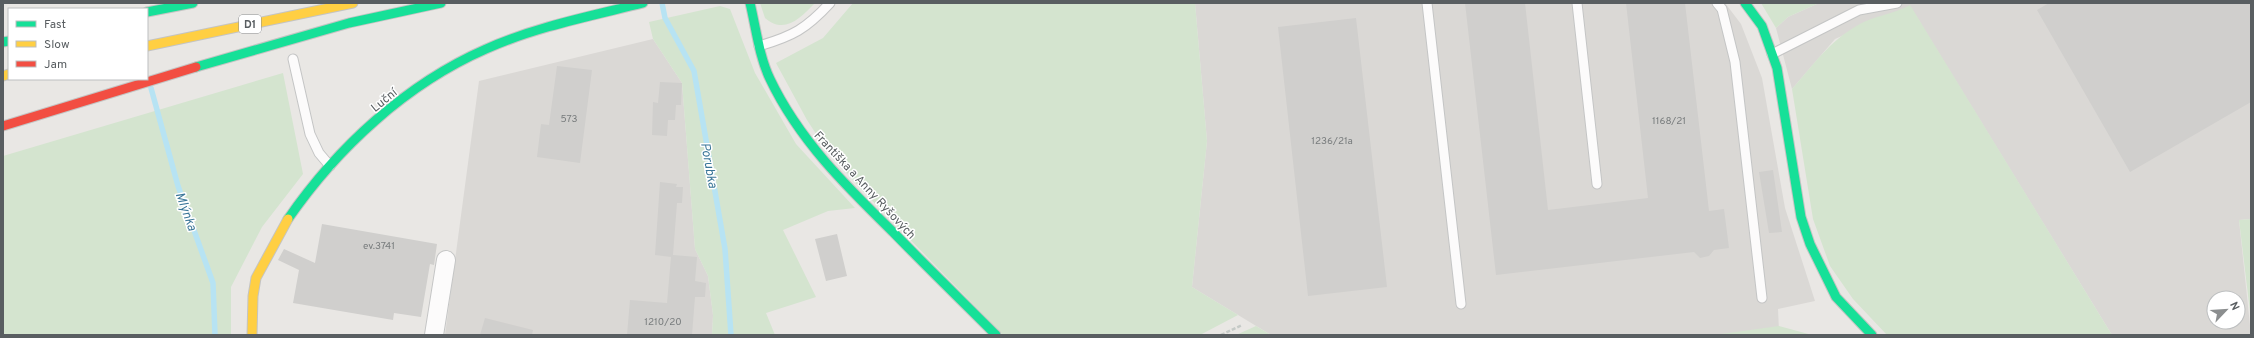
<svg xmlns="http://www.w3.org/2000/svg" width="2254" height="338" font-family="Overpass,sans-serif">
<style>
.industrial{fill:#dad8d5;fill-rule:evenodd}
.green{fill:#d4e4cf}
.lines{fill:none;stroke-linecap:round;stroke-linejoin:round}
.stream{stroke:#b7e3f3;stroke-width:5.5}
.building{fill:#d0cfcd}
.lane-casing{stroke:#c4c5c5;stroke-width:11}
.street-casing{stroke:#c4c5c5;stroke-width:20}
.fast-casing{stroke:#c4c4c3;stroke-width:11}
.slow-casing{stroke:#c4c4c3;stroke-width:11}
.jam-casing{stroke:#c4c4c3;stroke-width:11}
.path{stroke:#c5cac7;stroke-width:2.5;stroke-dasharray:4 2;stroke-linecap:butt}
.lane{stroke:#fcfbfb;stroke-width:9}
.street{stroke:#fcfbfb;stroke-width:18}
.fast{stroke:#16e098;stroke-width:9}
.slow{stroke:#ffcf43;stroke-width:9}
.jam{stroke:#f24e42;stroke-width:9}
.labels{text-anchor:middle;stroke-width:3;stroke-linejoin:round;paint-order:stroke}
.number-label{font-size:10px;fill:#787c7d}
.shield{fill:#fff;stroke:#8b8e90;stroke-width:1}
.shield-label{font-size:11px;font-weight:bold;fill:#595e61}
.street-label{font-size:12px;fill:#595e61;stroke:#fff}
.water-label{font-size:13px;font-style:italic;fill:#3c7799;stroke:#fff}
</style>
<rect width="100%" height="100%" fill="#e9e7e4"/>
<path class="industrial" d="M 1195,3 L 1725,3 L 1741,24 L 1762,78 L 1785,208 L 1815,301 L 1778,309 L 1779,331 L 1748,335 L 1271,335 L 1192,287 L 1207,141 Z
M 1819,3 L 2251,3 L 2251,219 L 2239,220 L 2251,335 L 2112,335 L 1910,6 L 1835,39 L 1792,89 L 1776,28 L 1788,17 ZM 2214,298 L 2238,298 L 2238,322 L 2214,322 Z
M 653,39 L 682,83 L 695,249 L 708,276 L 713,315 L 712,335 L 445,335 L 479,81 Z"/>
<path class="green" d="M 760,3 L 815,3 C 800,18 785,35 765,18 Z
M 853,3 L 1195,3 L 1207,141 L 1192,287 L 1238,315 L 1200,335 L 1003,335 L 858,186 L 822,143 L 807,120 L 776,63 L 823,38 Z
M 1761,3 L 1819,3 L 1788,17 L 1776,28 Z
M 1910,5 L 2112,335 L 1887,335 L 1853,299 L 1830,266 L 1813,219 L 1792,89 C 1816,62 1832,37 1866,21 C 1880,15 1896,13 1910,5 Z
M 720,6 L 730,9 L 755,73 L 796,144 L 855,208 L 828,211 L 783,230 L 816,297 L 766,313 L 775,335 L 712,335 L 713,315 L 708,276 L 695,249 L 682,83 L 653,39 L 649,22 Z
M 283,73 L 303,174 L 262,227 L 231,287 L 231,335 L 3,335 L 3,156 Z
M 2251,219 L 2251,320 L 2239,220 Z
M 1256,326 L 1271,335 L 1236,335 Z
M 1779,326 L 1812,335 L 1714,335 Z"/>
<g class="lines">
<path class="stream" d="M 662,3 L 665,18 L 694,71 L 725,249 L 731,335
M 151,88 L 178,186 L 213,283 L 215,335"/>
</g>
<path class="building" d="M 1465,3 L 1525,3 L 1548,210 L 1648,198 L 1626,3 L 1685,3 L 1709,211 L 1724,209 L 1729,248 L 1714,250 L 1709,256 L 1700,258 L 1694,252 L 1496,275 Z
M 2049,3 L 2251,3 L 2251,102 L 2130,172 L 2037,10 Z
M 1356,18 L 1387,287 L 1308,296 L 1278,27 Z
M 557,66 L 592,70 L 580,163 L 537,157 L 541,124 L 549,125 Z
M 660,82 L 682,83 L 681,105 L 676,105 L 675,120 L 668,120 L 667,136 L 652,135 L 653,102 L 658,103 Z
M 1773,170 L 1782,232 L 1769,233 L 1759,172 Z
M 660,182 L 677,184 L 676,187 L 683,187 L 682,203 L 677,203 L 673,255 L 697,257 L 695,281 L 706,283 L 705,297 L 695,297 L 692,335 L 627,335 L 630,300 L 667,303 L 671,257 L 655,255 Z
M 322,224 L 437,244 L 434,265 L 430,264 L 421,317 L 394,313 L 393,320 L 293,303 L 299,270 L 278,260 L 284,249 L 315,263 Z
M 837,234 L 847,276 L 826,281 L 815,239 Z
M 485,318 L 533,330 L 532,335 L 480,335 Z"/>
<g class="lines">
<defs>
<path id="lane" d="M 1427,3 L 1461,304
M 1577,3 L 1597,184
M 1717,3 L 1722,9 L 1735,62 L 1762,298
M 759,46 C 793,36 806,29 830,3
M 1772,54 L 1859,10 L 1897,3
M 293,59 L 310,134 L 319,153 L 330,166"/>
<path id="street" d="M 434,335 L 446,260"/>
<path id="fast" d="M 750,3 C 756,28 759,56 770,79 C 799,140 846,186 893,232 C 927,267 962,301 996,335
M 1745,3 L 1762,26 L 1777,68 L 1801,217 L 1810,244 L 1836,297 L 1872,335
M 147,12 L 193,3
M 3,42 L 9,41
M 196,67 L 349,23 L 441,3
M 288,219 C 337,148 406,84 486,49 C 535,27 591,16 643,3"/>
<path id="slow" d="M 147,46 L 353,3
M 3,76 L 9,74
M 252,335 L 253,296 L 256,278 L 288,219"/>
<path id="jam" d="M 3,126 L 196,67"/>
</defs>
<use href="#lane" class="lane-casing"/>
<use href="#street" class="street-casing"/>
<use href="#fast" class="fast-casing"/>
<use href="#slow" class="slow-casing"/>
<use href="#jam" class="jam-casing"/>
<path class="path" d="M 1221,335 L 1242,325"/>
<use href="#lane" class="lane"/>
<use href="#street" class="street"/>
<use href="#fast" class="fast"/>
<use href="#slow" class="slow"/>
<use href="#jam" class="jam"/>
</g>
<g class="labels">
<g class="number-label">
<text x="569" y="122">573</text>
<text x="1669" y="124">1168/21</text>
<text x="1332" y="144">1236/21a</text>
<text x="379" y="249">ev.3741</text>
<text x="663" y="325">1210/20</text>
</g>
<rect class="shield" x="239" y="15" width="22" height="18" rx="3"/>
<g class="shield-label">
<text x="250" y="28">D1</text>
</g>
<g class="street-label">
<text transform="translate(384 100) rotate(-39)" y="4">Luční</text>
<text transform="translate(865 185) rotate(47)" y="4">Františka a Anny Ryšových</text>
</g>
<g class="water-label">
<text transform="translate(710 165) rotate(80)" y="5">Porubka</text>
<text transform="translate(187 211) rotate(70)" y="5">Mlýnka</text>
</g>
</g>
<rect width="2254" height="338" fill="none" stroke="#595e61" stroke-width="8"/>
<rect x="8" y="8" width="140" height="72" fill="#ffffff" stroke="#bdbfc0"/>
<rect x="16" y="21" width="20" height="6" fill="#16e098" stroke="#bdbfc0"/>
<text x="44" y="28" font-size="12" fill="#595e61">Fast</text>
<rect x="16" y="41" width="20" height="6" fill="#ffcf43" stroke="#bdbfc0"/>
<text x="44" y="48" font-size="12" fill="#595e61">Slow</text>
<rect x="16" y="61" width="20" height="6" fill="#f24e42" stroke="#bdbfc0"/>
<text x="44" y="68" font-size="12" fill="#595e61">Jam</text>
<g transform="translate(2226 310) rotate(65)"><circle r="19" fill="#ffffff" stroke="#bdbfc0"/>
<path d="M0-3L7 15L0 10L-7 15Z" fill="#8b8e8f"/>
<text y="-6" font-size="11" font-weight="bold" text-anchor="middle" fill="#595e61">N</text>
</g>
</svg>
